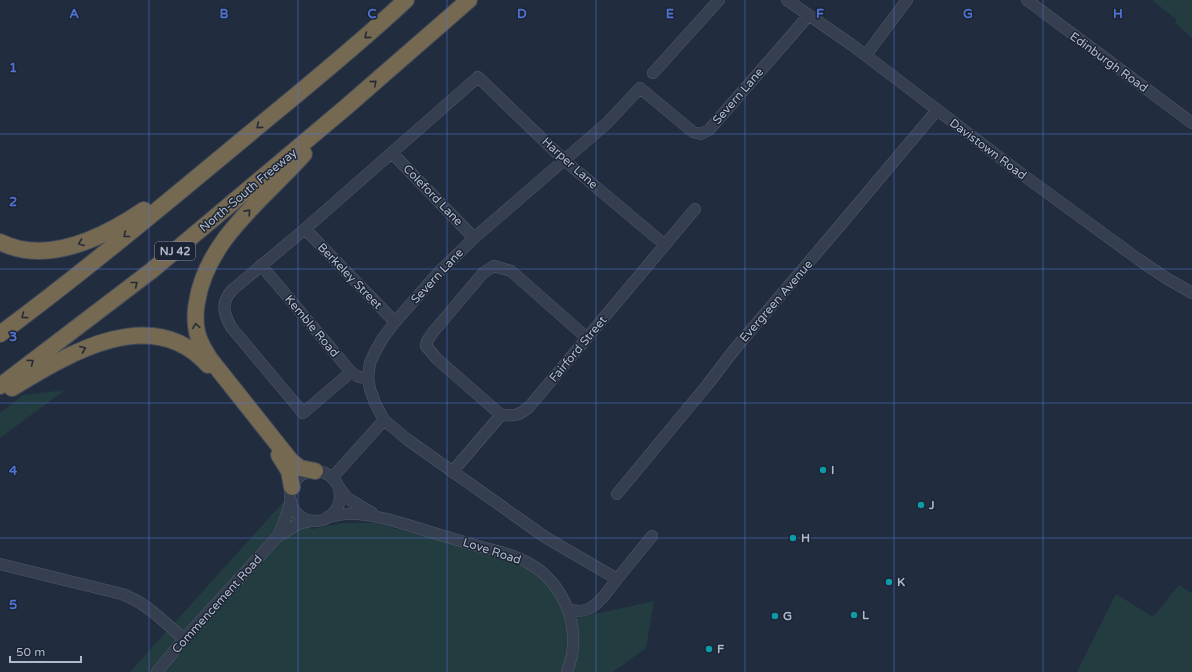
<svg xmlns="http://www.w3.org/2000/svg" width="1192" height="672" font-family="'Varela Round',sans-serif">
<style>
.green{fill:#233c40}
.lines{fill:none;stroke-linecap:round;stroke-linejoin:round}
.minor-casing{stroke:#515a6a;stroke-width:12}
.highway-casing{stroke:#414a5a;stroke-width:18}
.minor{stroke:#363f4f;stroke-width:11}
.highway{stroke:#766952;stroke-width:16}
.oneway{stroke:#242b37}
.grid{fill:none;stroke:#5174d3;stroke-width:1;stroke-opacity:0.55}
.culture-dot{fill:#0f9aa8;stroke:#1b2434;stroke-width:1.5}
.labels{text-anchor:middle;stroke-width:3;stroke-linejoin:round;paint-order:stroke}
.shield{fill:#1b2434;stroke:#848d9d;stroke-width:1}
.shield-label{font-size:11px;font-weight:bold;fill:#b1baca}
.street-label{font-size:12px;fill:#b1baca;stroke:#1b2434}
.poi-label{font-size:12px;font-weight:bold;fill:#b1baca;stroke:#1b2434;text-anchor:start}
.grid-label{font-size:13px;text-anchor:middle;font-weight:bold;fill:#5174d3;stroke:#1b2434;stroke-width:3;stroke-linejoin:round;paint-order:stroke}
</style>
<rect width="100%" height="100%" fill="#212d3f"/>
<path class="green" d="M 1152,0 L 1192,0 L 1192,38 L 1175,23 L 1177,20 Z
M 65,390 L 0,438 L 0,413 L 23,395 Z
M 286,499 L 312,529 L 343,523 L 374,523 L 503,557 L 530,569 L 549,586 L 559,600 L 568,620 L 654,601 L 646,648 L 613,672 L 130,672 Z
M 1179,585 L 1192,593 L 1192,672 L 1077,672 L 1116,594 L 1153,617 Z"/>
<g class="lines">
<defs>
<path id="minor" d="M 787,0 L 852,45 L 1023,175 L 1138,259 L 1166,278 L 1192,293
M 1027,0 L 1192,123
M 866,55 L 907,0
M 653,73 L 719,0
M 392,153 L 474,238
M 305,229 L 395,322
M 261,265 L 351,372 C 357,377 361,378 368,378
M 351,372 L 303,413 L 231,327 C 223,312 221,303 232,290 L 305,229 L 478,77 L 564,160 L 665,245
M 501,415 L 437,359 L 426,346 L 427,341 L 434,331 L 483,273 L 494,266 L 511,271 L 587,338
M290 496a25 25 0 1 1 50 0a25 25 0 1 1-50 0Z
M 452,472 L 501,415 C 515,416 518,416 529,407 L 695,209
M 332,478 L 384,420
M 339,487 L 347,498 L 372,513
M 617,494 L 708,384 L 734,350 L 837,229 L 937,110
M 328,517 C 334,516 340,514 346,514 C 371,512 410,526 434,533 C 450,538 466,542 481,547 C 498,551 515,555 530,564 C 561,582 578,619 572,655 C 571,660 569,666 567,672
M 278,536 L 284,522 L 291,501
M 0,564 L 122,594 C 147,603 165,623 184,639
M 617,579 L 652,536
M 569,610 C 575,611 582,612 588,609 C 600,604 609,589 617,579 L 545,537 L 408,440 L 384,420 L 375,403 L 370,389 L 368,378 L 370,363 L 375,352 L 383,338 L 395,322 L 438,273 L 474,238 L 606,124 L 640,88 L 693,132 L 701,134 L 709,130 L 809,15
M 157,672 L 184,639 L 278,536 L 298,524 L 311,521"/>
<path id="highway" d="M 304,154 C 264,199 207,239 197,302 C 195,312 195,322 197,332 C 199,342 205,351 210,359 L 291,461 L 300,468 L 315,471
M 0,242 C 48,266 104,237 144,210
M 0,334 C 85,271 166,203 248,135 C 301,91 356,47 406,0
M 0,386 L 151,271 L 345,108 L 469,0
M 12,388 C 68,354 152,302 208,365
M 279,455 L 289,471 L 292,487"/>
</defs>
<use href="#minor" class="minor-casing"/>
<use href="#highway" class="highway-casing"/>
<use href="#minor" class="minor"/>
<use href="#highway" class="highway"/>
</g>
<defs><path id="oneway-chevron" d="M-2-3.5L2.5 0L-2 3.5" fill="none" stroke-width="1.6" stroke-linecap="round" stroke-linejoin="round"/></defs>
<g class="oneway">
<use href="#oneway-chevron" transform="translate(367 36) rotate(140)"/>
<use href="#oneway-chevron" transform="translate(374 83) rotate(-41)"/>
<use href="#oneway-chevron" transform="translate(259 126) rotate(140)"/>
<use href="#oneway-chevron" transform="translate(248 212) rotate(-48)"/>
<use href="#oneway-chevron" transform="translate(126 235) rotate(141)"/>
<use href="#oneway-chevron" transform="translate(81 243) rotate(159)"/>
<use href="#oneway-chevron" transform="translate(135 284) rotate(-38)"/>
<use href="#oneway-chevron" transform="translate(24 316) rotate(143)"/>
<use href="#oneway-chevron" transform="translate(196 326) rotate(-98)"/>
<use href="#oneway-chevron" transform="translate(83 349) rotate(-22)"/>
<use href="#oneway-chevron" transform="translate(31 362) rotate(-37)"/>
</g>
<path class="grid" d="M 149,0 L 149,672M 298,0 L 298,672M 447,0 L 447,672M 596,0 L 596,672M 745,0 L 745,672M 894,0 L 894,672M 1043,0 L 1043,672M 0,134 L 1192,134M 0,269 L 1192,269M 0,403 L 1192,403M 0,538 L 1192,538"/>
<g class="culture-dot">
<circle cx="823" cy="470" r="4"/>
<circle cx="921" cy="505" r="4"/>
<circle cx="793" cy="538" r="4"/>
<circle cx="889" cy="582" r="4"/>
<circle cx="854" cy="615" r="4"/>
<circle cx="775" cy="616" r="4"/>
<circle cx="709" cy="649" r="4"/>
</g>
<g class="labels">
<rect class="shield" x="155" y="242" width="40" height="18" rx="3"/>
<g class="shield-label">
<text x="175" y="255">NJ 42</text>
</g>
<g class="street-label">
<text transform="translate(1109 62) rotate(36)" y="4">Edinburgh Road</text>
<text transform="translate(738 96) rotate(-49)" y="4">Severn Lane</text>
<text transform="translate(988 149) rotate(37)" y="4">Davistown Road</text>
<text transform="translate(570 163) rotate(42)" y="4">Harper Lane</text>
<text transform="translate(248 190) rotate(-40)" y="4">North-South Freeway</text>
<text transform="translate(433 195) rotate(46)" y="4">Coleford Lane</text>
<text transform="translate(350 276) rotate(46)" y="4">Berkeley Street</text>
<text transform="translate(437 276) rotate(-47)" y="4">Severn Lane</text>
<text transform="translate(776 301) rotate(-49)" y="4">Evergreen Avenue</text>
<text transform="translate(312 326) rotate(50)" y="4">Kemble Road</text>
<text transform="translate(578 349) rotate(-50)" y="4">Fairford Street</text>
<text transform="translate(492 551) rotate(18)" y="4">Love Road</text>
<text transform="translate(217 604) rotate(-48)" y="4">Commencement Road</text>
</g>
<g class="poi-label">
<text x="831" y="474">I</text>
<text x="929" y="509">J</text>
<text x="801" y="542">H</text>
<text x="897" y="586">K</text>
<text x="862" y="619">L</text>
<text x="783" y="620">G</text>
<text x="717" y="653">F</text>
</g>
</g>
<g class="grid-label">
<text x="74" y="18">A</text>
<text x="224" y="18">B</text>
<text x="372" y="18">C</text>
<text x="522" y="18">D</text>
<text x="670" y="18">E</text>
<text x="820" y="18">F</text>
<text x="968" y="18">G</text>
<text x="1118" y="18">H</text>
<text x="13" y="72">1</text>
<text x="13" y="206">2</text>
<text x="13" y="341">3</text>
<text x="13" y="475">4</text>
<text x="13" y="609">5</text>
</g>
<path d="M10 656v6h71v-6" fill="none" stroke="#b1baca" stroke-width="2"/>
<text x="16" y="656" font-size="12" fill="#b1baca" stroke="#1b2434" stroke-width="3" paint-order="stroke">50 m</text>
</svg>
